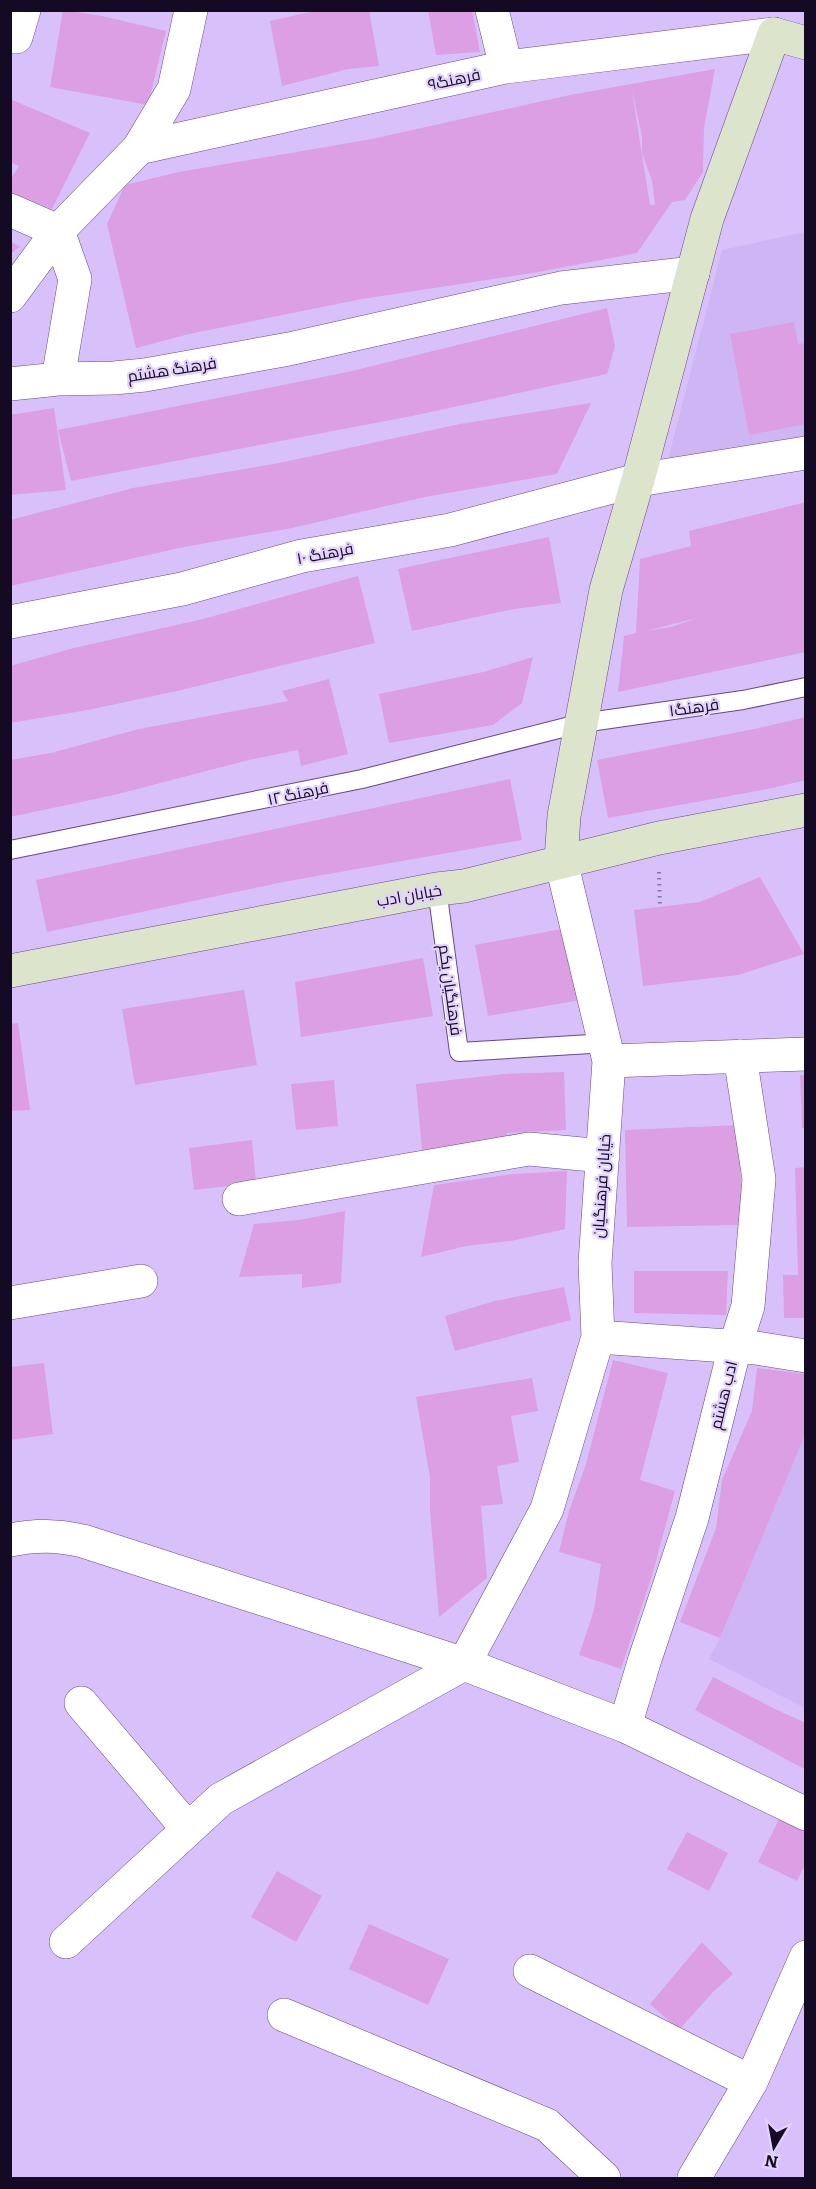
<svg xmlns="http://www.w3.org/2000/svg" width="816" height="2189" font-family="Literata,Cairo,serif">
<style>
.built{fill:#ceb5f4}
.building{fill:#dc9fe4;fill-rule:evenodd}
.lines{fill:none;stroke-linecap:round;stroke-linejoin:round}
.lane-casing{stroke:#644988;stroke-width:20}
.street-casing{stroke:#644988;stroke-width:34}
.secondary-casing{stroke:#644988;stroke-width:34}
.path{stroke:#8875a2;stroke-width:4;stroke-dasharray:1.5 4.5;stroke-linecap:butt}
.lane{stroke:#fff;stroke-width:18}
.street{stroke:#fff;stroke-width:33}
.secondary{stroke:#dde4cc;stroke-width:33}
.labels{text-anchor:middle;stroke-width:4.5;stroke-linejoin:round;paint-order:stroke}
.street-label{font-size:16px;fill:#150a23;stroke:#e2d2fd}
</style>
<rect width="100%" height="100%" fill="#d8c1fb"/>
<path class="built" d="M 805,232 L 805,436 L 667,463 L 722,250 Z
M 805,1432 L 805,1708 L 709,1659 L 720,1638 Z"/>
<path class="building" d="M 63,10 L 102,16 L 166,31 L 148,105 L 50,87 Z
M 319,10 L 369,10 L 379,66 L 348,69 L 282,86 L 270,21 Z
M 428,10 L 472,10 L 480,52 L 436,55 Z
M 715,69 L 704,128 L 703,172 L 685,200 L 672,202 L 637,253 L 533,273 L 362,299 L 189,334 L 136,348 L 107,224 L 125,185 L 179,172 L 372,139 L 570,95 ZM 632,91 L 642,136 L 642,153 L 652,181 L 655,205 L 650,205 L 642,155 Z
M 10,99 L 90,133 L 52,209 L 10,192 L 10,180 L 19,166 L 10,162 Z
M 10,241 L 20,247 L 10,254 Z
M 607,308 L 615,346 L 607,374 L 412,416 L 71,481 L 58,430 L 352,371 Z
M 794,322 L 798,344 L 806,343 L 806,424 L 749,435 L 730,334 Z
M 591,403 L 557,474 L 425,497 L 292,528 L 184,547 L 10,586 L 10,520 L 133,488 L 279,463 L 460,424 Z
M 54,408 L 66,490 L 10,495 L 10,415 Z
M 806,502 L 806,652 L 618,692 L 624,636 L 636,633 L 640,559 L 691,546 L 689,531 ZM 697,618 L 671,627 L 646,631 Z
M 549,537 L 561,603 L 514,609 L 412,631 L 398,569 Z
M 358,576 L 375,643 L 177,691 L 88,710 L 10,723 L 10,666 L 74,648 L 203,619 Z
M 533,657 L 522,703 L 493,725 L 389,743 L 379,694 L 483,672 Z
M 329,679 L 348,754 L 301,766 L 298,750 L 249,760 L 114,795 L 10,817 L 10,760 L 51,753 L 139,729 L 288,701 L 282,691 Z
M 806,717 L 806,780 L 768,789 L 608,818 L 597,760 L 754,729 Z
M 510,779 L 522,840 L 283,882 L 47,932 L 36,880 Z
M 760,877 L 804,954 L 738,975 L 643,986 L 634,910 L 700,902 Z
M 572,927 L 587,999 L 488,1016 L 475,945 Z
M 423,958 L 433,1016 L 301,1037 L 295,982 Z
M 244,990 L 257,1065 L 135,1085 L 122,1009 Z
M 18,1023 L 30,1110 L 10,1111 L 10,1024 Z
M 564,1072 L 566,1130 L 506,1133 L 512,1141 L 422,1150 L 416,1084 L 504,1074 Z
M 800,1075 L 806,1075 L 806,1128 L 802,1128 Z
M 334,1080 L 338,1126 L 296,1130 L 291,1084 Z
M 738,1125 L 743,1225 L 627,1227 L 625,1130 Z
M 252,1140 L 256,1183 L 194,1190 L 189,1148 Z
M 806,1167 L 806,1318 L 784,1318 L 783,1275 L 798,1275 L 795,1168 Z
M 567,1171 L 565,1229 L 511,1241 L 466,1246 L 421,1257 L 434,1185 L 514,1174 Z
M 345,1211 L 341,1283 L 302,1288 L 302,1274 L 239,1277 L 254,1224 L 299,1220 Z
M 634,1271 L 728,1271 L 726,1315 L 634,1313 Z
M 564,1287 L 571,1320 L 455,1351 L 445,1316 L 495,1301 Z
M 613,1360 L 668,1373 L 640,1480 L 675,1491 L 651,1579 L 621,1669 L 579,1655 L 594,1610 L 601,1564 L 559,1552 L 569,1511 L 586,1464 Z
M 44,1363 L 53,1434 L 10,1440 L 10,1367 Z
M 757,1368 L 806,1374 L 806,1432 L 720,1638 L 680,1622 L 716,1528 L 722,1480 L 752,1411 Z
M 532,1378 L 538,1411 L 511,1416 L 519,1462 L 497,1466 L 503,1504 L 481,1506 L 487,1578 L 439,1617 L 430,1510 L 430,1477 L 416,1397 Z
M 713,1677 L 775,1709 L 806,1723 L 806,1770 L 695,1710 Z
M 782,1813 L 806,1825 L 806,1863 L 797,1881 L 758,1862 Z
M 687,1832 L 728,1853 L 709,1891 L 667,1869 Z
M 277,1871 L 322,1896 L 296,1942 L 251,1917 Z
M 369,1924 L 449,1959 L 428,2005 L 349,1969 Z
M 702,1942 L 733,1974 L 713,1992 L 679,2030 L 650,2004 Z"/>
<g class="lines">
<defs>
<path id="lane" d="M 10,850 L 362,779 L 582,723 L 743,700 L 806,687
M 437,889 L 459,1052 L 607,1043"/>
<path id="street" d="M 191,10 L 174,89 L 139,148 L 58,231 L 75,279 L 58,379 L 114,378 L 145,375 L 289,349 L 561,288 L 693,273
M 492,10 L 506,67
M 10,37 L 16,37 L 24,10
M 139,148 L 506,67 L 774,34
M 10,210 L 58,231 L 10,296
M 10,384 L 58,379
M 10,622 L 182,589 L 302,556 L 450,530 L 638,480 L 806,453
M 561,861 L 609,1061 L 595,1263 L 598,1337 L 547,1509 L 464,1664 L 625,1726 L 806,1814
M 609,1061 L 806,1054
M 239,1199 L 529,1149 L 603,1156
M 10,1303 L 141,1281
M 598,1337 L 756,1348 L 806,1356
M 10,1540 C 37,1535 56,1535 83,1541 L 464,1664
M 81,1703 L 188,1829
M 625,1726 L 644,1662 L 692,1518 L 735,1347 L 748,1306 L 759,1179 L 740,1056
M 66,1942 L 221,1799 L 464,1664
M 530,1971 L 751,2082
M 284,2015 L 547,2125 L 604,2178
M 694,2178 L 751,2082 L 806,1957"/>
<path id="secondary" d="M 774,34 L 806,43
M 561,861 L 564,816 L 606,590 L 638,480 L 707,219 L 774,34
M 10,971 L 437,889 L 464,886 L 659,838 L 806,810"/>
</defs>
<use href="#lane" class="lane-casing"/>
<use href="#street" class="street-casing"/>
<use href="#secondary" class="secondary-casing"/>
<path class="path" d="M 659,872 L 660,907"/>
<use href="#lane" class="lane"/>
<use href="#street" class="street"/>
<use href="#secondary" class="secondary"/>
</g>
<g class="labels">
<g class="street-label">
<text transform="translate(454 79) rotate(-12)" y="6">فرهنگ۹</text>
<text transform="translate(172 369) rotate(-9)" y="6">فرهنگ هشتم</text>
<text transform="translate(325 553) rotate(-11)" y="6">فرهنگ ۱۰</text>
<text transform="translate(694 707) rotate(-8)" y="6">فرهنگ۱</text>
<text transform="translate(298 793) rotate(-12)" y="6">فرهنگ ۱۲</text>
<text transform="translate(409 895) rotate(-10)" y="6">خیابان ادب</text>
<text transform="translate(451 990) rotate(82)" y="6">فرهنگیان یکم</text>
<text transform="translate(601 1186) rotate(-86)" y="6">خیابان فرهنگیان</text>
<text transform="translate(723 1395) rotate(-76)" y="6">ادب هشتم</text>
</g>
</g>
<rect width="816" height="2189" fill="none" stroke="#150a23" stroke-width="24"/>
<g transform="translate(774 2147) rotate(190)" stroke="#e2d2fd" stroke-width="4.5" paint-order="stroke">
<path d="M0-4.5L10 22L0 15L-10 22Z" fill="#150a23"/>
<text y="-9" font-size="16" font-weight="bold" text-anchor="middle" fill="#150a23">N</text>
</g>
</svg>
